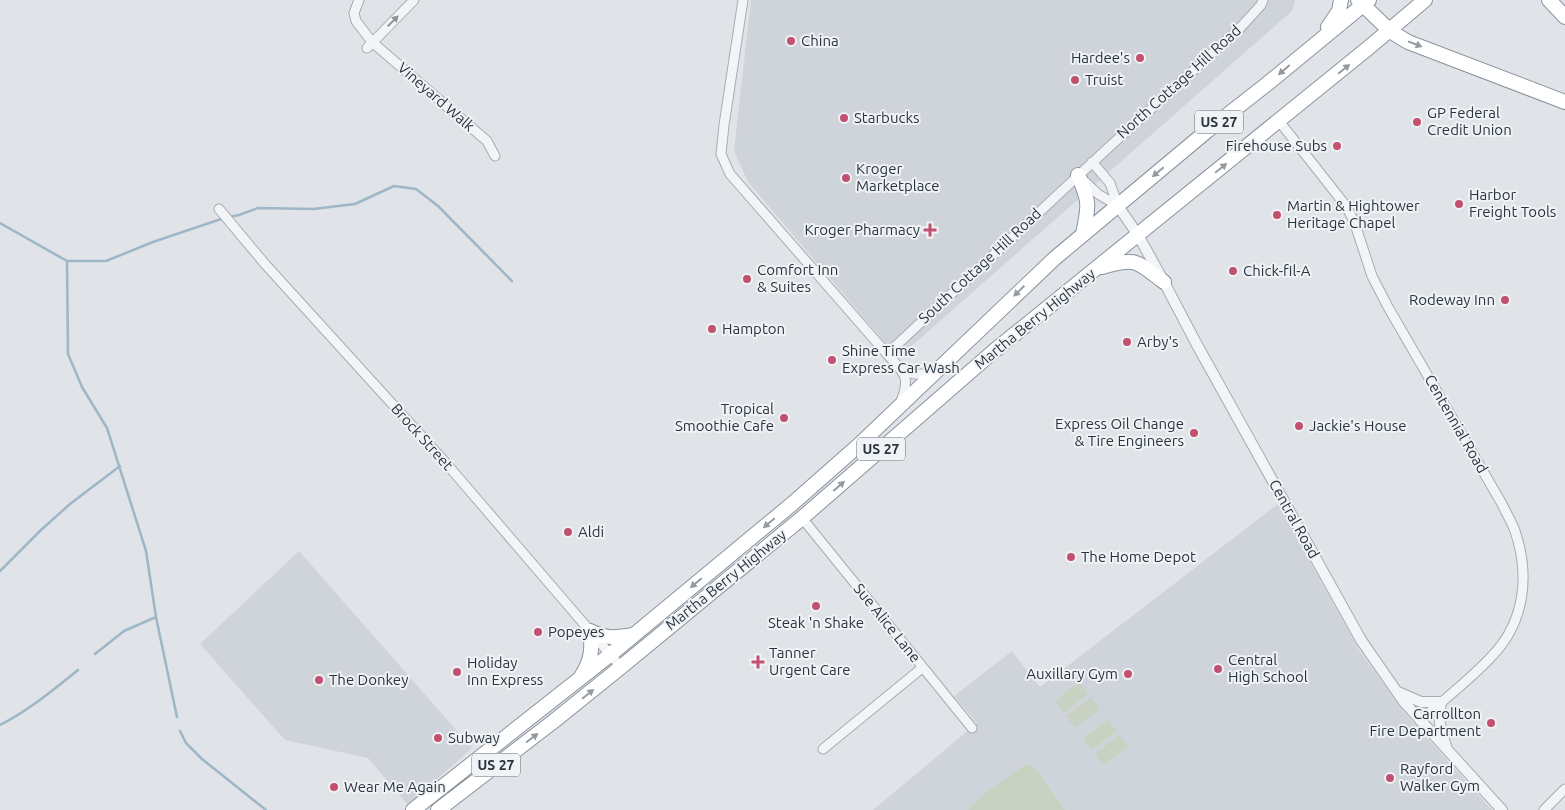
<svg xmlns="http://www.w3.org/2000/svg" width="1565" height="810" font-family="Ubuntu,sans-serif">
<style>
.built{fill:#cfd4da}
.garden{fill:#c8d1c2}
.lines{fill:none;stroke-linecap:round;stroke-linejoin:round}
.stream{stroke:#9eb6c5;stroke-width:2.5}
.minor-casing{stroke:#a6acb2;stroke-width:11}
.tertiary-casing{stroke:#a6acb2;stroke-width:12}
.trunk-casing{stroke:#89939d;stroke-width:16}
.minor{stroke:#f3f4f7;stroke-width:9}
.tertiary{stroke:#f3f4f7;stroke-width:10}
.trunk{stroke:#fff;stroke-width:14}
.oneway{fill:#8e949a}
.oneway2{fill:#949a9e}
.poi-dot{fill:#c2506f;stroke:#f0f3f6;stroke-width:2}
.labels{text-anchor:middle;stroke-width:4;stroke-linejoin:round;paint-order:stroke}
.shield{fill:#f0f3f6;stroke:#656d75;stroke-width:1}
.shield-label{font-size:14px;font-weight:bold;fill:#2a343e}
.poi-label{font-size:15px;fill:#2a343e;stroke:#f0f3f6;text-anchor:start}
.street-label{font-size:15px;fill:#2a343e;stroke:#f0f3f6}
</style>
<rect width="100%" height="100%" fill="#e0e4e8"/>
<path class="built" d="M 751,0 L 1295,0 L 1292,11 L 898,358 L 748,182 L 734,151 Z
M 1278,504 L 1359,650 L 1402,710 L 1492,810 L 873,810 L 977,723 L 954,696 L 1012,651 L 1040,687 Z
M 299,551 L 472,748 L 408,805 L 368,758 L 285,740 L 200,644 Z"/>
<path class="garden" d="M 1079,682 L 1088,694 L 1063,713 L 1055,701 Z
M 1091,697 L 1100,709 L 1075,728 L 1066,716 Z
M 1108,720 L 1117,731 L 1092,750 L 1083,739 Z
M 1119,735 L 1128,746 L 1103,765 L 1095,754 Z
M 1030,765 L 1037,770 L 1065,810 L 968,810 L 984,793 L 1024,766 Z"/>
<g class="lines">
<path class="stream" d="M 229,217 L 239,215 L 258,208 L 313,209 L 355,204 L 394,186 L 416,189 L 438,206 L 512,281
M 0,223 L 67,261 L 106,261 L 153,242 L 224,218
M 67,261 L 68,354 L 82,387 L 107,428 L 146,551 L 156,617 L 177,717
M 0,571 L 41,530 L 70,504 L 120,466
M 95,654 L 124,631 L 156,617
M 0,725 C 29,710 53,690 78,670
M 180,731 L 186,743 L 202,759 L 266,810"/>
<defs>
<path id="minor" d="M 359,0 L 354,13 L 356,21 L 372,42 L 487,141 L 495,156
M 743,0 L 724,125 L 721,154 L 730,174 L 887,354 L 1108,148 L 1240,28 L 1261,5 L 1263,0
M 367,48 L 414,0
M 1279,121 L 1346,206 L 1354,221 L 1372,276 L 1388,307 L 1502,504 C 1506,513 1512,522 1515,531 C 1530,575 1525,622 1492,656 C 1470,680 1444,699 1420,721
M 1092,162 L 1110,183 L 1118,206
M 1082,179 L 1098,194 L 1118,206
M 219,209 L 265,264 L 445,462 L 621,667
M 887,354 C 904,373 911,376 901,401
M 900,368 C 912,375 918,376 932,372
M 802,518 L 972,728
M 823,749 L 922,668
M 1544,810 L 1565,789"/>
<path id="tertiary" d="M 1118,206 L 1138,235 L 1164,282 L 1196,343 L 1361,640 L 1404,702 L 1502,810
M 1398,692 L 1421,702 L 1441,702 C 1437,719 1441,730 1446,746"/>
<path id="trunk" d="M 1358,0 L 1390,31 L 1408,42 L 1565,102
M 1549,0 L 1565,17
M 1328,27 L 1339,11 L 1341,0
M 1078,175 C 1090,202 1089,206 1083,234
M 1102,267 C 1137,257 1136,261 1164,282
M 590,631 C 606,639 616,638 633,635
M 582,675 C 591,661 593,648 590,631
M 413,810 L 611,654 L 792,504 L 860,444 L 1055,258 L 1207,131 L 1267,84 L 1369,0
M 438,810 L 554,721 L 621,667 L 802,518 L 994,351 L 1367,49 L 1425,0"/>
</defs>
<use href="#minor" class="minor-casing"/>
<use href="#tertiary" class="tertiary-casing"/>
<use href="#trunk" class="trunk-casing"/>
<use href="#minor" class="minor"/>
<use href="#tertiary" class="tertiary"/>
<use href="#trunk" class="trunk"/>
</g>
<defs><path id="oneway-solid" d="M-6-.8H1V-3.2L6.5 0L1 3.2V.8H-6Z" transform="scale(1.25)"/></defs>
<use class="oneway" href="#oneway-solid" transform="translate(393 21) rotate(-45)"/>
<g class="oneway2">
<use href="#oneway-solid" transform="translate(1415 44) rotate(21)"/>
<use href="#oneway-solid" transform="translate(1344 69) rotate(-39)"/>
<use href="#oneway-solid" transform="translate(1284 70) rotate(139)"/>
<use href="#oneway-solid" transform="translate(1221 168) rotate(-39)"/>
<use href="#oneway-solid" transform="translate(1158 172) rotate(140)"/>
<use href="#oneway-solid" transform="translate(1019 291) rotate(136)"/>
<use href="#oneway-solid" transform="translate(839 486) rotate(-41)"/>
<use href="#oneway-solid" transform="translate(769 523) rotate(140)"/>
<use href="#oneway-solid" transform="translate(696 583) rotate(140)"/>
<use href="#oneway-solid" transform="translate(588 694) rotate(-39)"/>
<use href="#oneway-solid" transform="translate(532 738) rotate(-37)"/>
</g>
<g class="poi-dot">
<circle cx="791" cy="41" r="5"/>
<circle cx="1140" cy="58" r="5"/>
<circle cx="1075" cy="80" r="5"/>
<circle cx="844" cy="118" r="5"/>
<circle cx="1417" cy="122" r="5"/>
<circle cx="1337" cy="146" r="5"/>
<circle cx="846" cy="178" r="5"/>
<circle cx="1459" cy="204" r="5"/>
<circle cx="1277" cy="215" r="5"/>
<path d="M927.5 222.5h5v5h5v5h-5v5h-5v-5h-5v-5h5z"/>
<circle cx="1233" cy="271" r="5"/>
<circle cx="747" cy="279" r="5"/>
<circle cx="1505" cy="300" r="5"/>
<circle cx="712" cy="329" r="5"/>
<circle cx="1127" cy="342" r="5"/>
<circle cx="832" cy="360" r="5"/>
<circle cx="784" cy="418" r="5"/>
<circle cx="1299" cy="426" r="5"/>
<circle cx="1194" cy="433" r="5"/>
<circle cx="568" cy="532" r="5"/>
<circle cx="1071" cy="557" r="5"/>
<circle cx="816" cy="606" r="5"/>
<circle cx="538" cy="632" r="5"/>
<path d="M755.5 654.5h5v5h5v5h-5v5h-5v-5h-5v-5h5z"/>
<circle cx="1218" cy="669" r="5"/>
<circle cx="457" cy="672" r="5"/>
<circle cx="1128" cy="674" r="5"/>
<circle cx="319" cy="680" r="5"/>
<circle cx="1491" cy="723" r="5"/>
<circle cx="438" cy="738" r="5"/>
<circle cx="1390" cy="778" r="5"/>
<circle cx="334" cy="787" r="5"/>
</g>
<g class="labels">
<g class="shield">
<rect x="1195" y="110.5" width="48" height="23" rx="4"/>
<rect x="857" y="437.5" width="48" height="23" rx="4"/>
<rect x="472" y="753.5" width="48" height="23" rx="4"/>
</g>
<g class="shield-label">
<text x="1219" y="127">US 27</text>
<text x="881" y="454">US 27</text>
<text x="496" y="770">US 27</text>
</g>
<g class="poi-label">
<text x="801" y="46">China</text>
<text x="1130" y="63" text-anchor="end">Hardee's</text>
<text x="1085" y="85">Truist</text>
<text x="1427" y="118">GP Federal<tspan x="1427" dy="17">Credit Union</tspan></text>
<text x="854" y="123">Starbucks</text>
<text x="1327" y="151" text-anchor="end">Firehouse Subs</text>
<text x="856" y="174">Kroger<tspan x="856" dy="17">Marketplace</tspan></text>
<text x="1469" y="200">Harbor<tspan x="1469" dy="17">Freight Tools</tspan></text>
<text x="1287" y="211">Martin &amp; Hightower<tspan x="1287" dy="17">Heritage Chapel</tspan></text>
<text x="920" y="235" text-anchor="end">Kroger Pharmacy</text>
<text x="757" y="275">Comfort Inn<tspan x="757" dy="17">&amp; Suites</tspan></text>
<text x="1243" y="276">Chick-fil-A</text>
<text x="1495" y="305" text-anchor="end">Rodeway Inn</text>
<text x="722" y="334">Hampton</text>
<text x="1137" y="347">Arby's</text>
<text x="842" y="356">Shine Time<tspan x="842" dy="17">Express Car Wash</tspan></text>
<text x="774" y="414" text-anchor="end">Tropical<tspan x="774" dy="17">Smoothie Cafe</tspan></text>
<text x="1184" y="429" text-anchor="end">Express Oil Change<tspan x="1184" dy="17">&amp; Tire Engineers</tspan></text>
<text x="1309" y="431">Jackie's House</text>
<text x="578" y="537">Aldi</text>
<text x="1081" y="562">The Home Depot</text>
<text x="816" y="628" text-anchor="middle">Steak 'n Shake</text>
<text x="548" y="637">Popeyes</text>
<text x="769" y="658">Tanner<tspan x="769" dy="17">Urgent Care</tspan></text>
<text x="1228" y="665">Central<tspan x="1228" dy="17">High School</tspan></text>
<text x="467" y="668">Holiday<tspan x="467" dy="17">Inn Express</tspan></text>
<text x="1118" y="679" text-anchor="end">Auxillary Gym</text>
<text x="329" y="685">The Donkey</text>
<text x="1481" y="719" text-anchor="end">Carrollton<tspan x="1481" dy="17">Fire Department</tspan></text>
<text x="448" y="743">Subway</text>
<text x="1400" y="774">Rayford<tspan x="1400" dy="17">Walker Gym</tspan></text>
<text x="344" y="792">Wear Me Again</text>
</g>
<g class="street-label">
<text transform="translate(1179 82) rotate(-42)" y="5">North Cottage Hill Road</text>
<text transform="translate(436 97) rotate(41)" y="5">Vineyard Walk</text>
<text transform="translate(980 266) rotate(-43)" y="5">South Cottage Hill Road</text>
<text transform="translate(1035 319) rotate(-39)" y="5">Martha Berry Highway</text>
<text transform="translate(1456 424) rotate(60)" y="5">Centennial Road</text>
<text transform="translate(422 437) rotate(48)" y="5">Brock Street</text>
<text transform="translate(1294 519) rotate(61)" y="5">Central Road</text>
<text transform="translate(726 580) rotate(-39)" y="5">Martha Berry Highway</text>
<text transform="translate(887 623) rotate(51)" y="5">Sue Alice Lane</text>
</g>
</g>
</svg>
